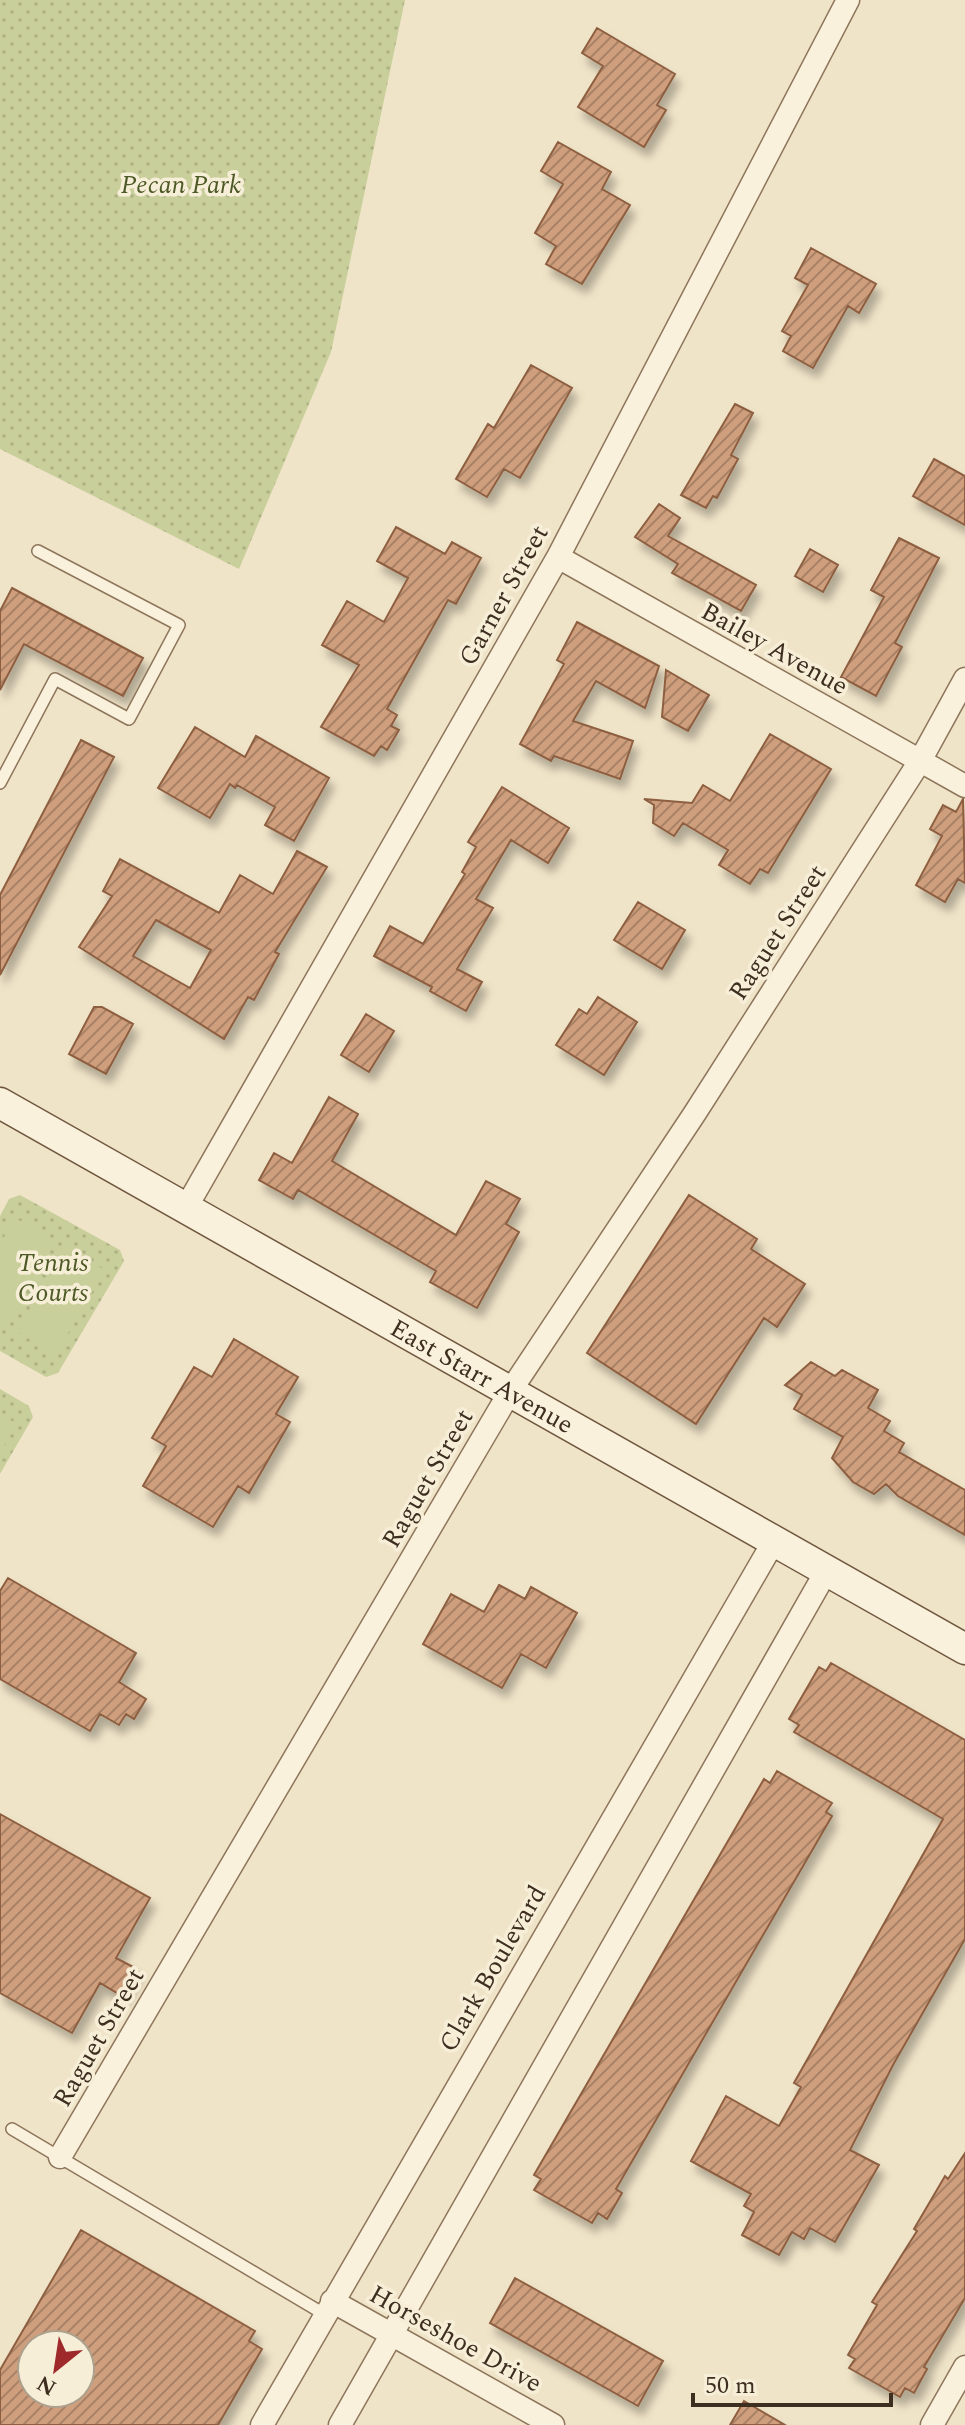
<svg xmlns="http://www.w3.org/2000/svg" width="965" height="2425" font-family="Spectral,serif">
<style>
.park{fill:url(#park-dots)}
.pitch{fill:#c9cf9b}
.building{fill:url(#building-hatch);stroke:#8d5f41;stroke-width:2;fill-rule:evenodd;filter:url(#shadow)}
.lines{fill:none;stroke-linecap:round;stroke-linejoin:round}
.service-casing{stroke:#8d765c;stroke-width:14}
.minor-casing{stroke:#8d765c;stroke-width:25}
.secondary-casing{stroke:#6f573f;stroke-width:33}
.service{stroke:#faf1dc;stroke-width:11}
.minor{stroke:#faf1dc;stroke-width:22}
.secondary{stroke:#faf1dc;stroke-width:30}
.labels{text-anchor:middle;stroke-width:7;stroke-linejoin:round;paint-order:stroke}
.park-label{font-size:26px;font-style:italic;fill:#4d5a26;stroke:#f7eed8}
.street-label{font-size:26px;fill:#3d2e20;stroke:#f7eed8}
</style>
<defs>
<pattern id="park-dots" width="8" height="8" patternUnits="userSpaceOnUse" patternTransform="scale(2)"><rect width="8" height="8" fill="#c9cf9b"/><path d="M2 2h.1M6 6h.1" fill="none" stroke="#aeb285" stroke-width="1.8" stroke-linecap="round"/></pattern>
<pattern id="building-hatch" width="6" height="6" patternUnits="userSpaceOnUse" patternTransform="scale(2)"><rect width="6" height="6" fill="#cf9f7d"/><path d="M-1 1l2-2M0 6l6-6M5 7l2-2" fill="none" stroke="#a98266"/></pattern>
<filter id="shadow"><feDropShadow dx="5" dy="9" stdDeviation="4" flood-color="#0004"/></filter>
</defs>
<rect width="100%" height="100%" fill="#f0e4c8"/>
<path class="park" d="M 0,0 L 405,0 L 331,352 L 239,569 L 0,449 Z
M 20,1195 L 120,1250 L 124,1261 L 58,1373 L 46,1377 L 0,1351 L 0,1216 L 9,1199 Z
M 0,1389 L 29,1406 L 33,1417 L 0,1474 Z"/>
<path class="pitch" d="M 15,1218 L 55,1240 L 5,1325 L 0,1322 L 0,1244 Z
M 66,1247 L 105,1270 L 56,1354 L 17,1332 Z
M 0,1414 L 17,1424 L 0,1453 Z"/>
<path class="building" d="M 597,28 L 675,74 L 657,105 L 666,110 L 644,147 L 578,107 L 603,66 L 582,53 Z
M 558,142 L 611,172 L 602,189 L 630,205 L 582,284 L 546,264 L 556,246 L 535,233 L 563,184 L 541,171 Z
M 811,248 L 876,284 L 859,313 L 848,306 L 813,368 L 783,351 L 791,336 L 782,331 L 808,285 L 795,278 Z
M 531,365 L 572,388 L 520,478 L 504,469 L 487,497 L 456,479 L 488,424 L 494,428 Z
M 735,404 L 753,413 L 731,455 L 738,459 L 717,498 L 713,496 L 706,508 L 681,495 Z
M 934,459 L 965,476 L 965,525 L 913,496 Z
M 659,504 L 680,518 L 668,536 L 756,585 L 741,611 L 672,573 L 678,564 L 635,537 Z
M 396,527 L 445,554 L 452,542 L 481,558 L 456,604 L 448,600 L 387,709 L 397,715 L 391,726 L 399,730 L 387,750 L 381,746 L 374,756 L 321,727 L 359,665 L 322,645 L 347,601 L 384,622 L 408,578 L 377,561 Z
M 899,538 L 939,558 L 895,643 L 902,647 L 876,696 L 841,677 L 884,597 L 871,590 Z
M 810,549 L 838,565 L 823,592 L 795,576 Z
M 12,588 L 143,658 L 123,696 L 24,644 L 0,690 L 0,611 Z
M 577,622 L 659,666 L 645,708 L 596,681 L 573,721 L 633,741 L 620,779 L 554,756 L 551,761 L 520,744 L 564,664 L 557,660 Z
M 666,670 L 709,695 L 688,731 L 662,717 Z
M 195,727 L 245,757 L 256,736 L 329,778 L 294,841 L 265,825 L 275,807 L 237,785 L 235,788 L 230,784 L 210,818 L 158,788 Z
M 770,734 L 831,769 L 768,873 L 760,869 L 750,884 L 719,865 L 728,850 L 683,823 L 674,836 L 653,823 L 654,805 L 644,799 L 692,803 L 703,785 L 730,801 Z
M 81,740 L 114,757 L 0,975 L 0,895 Z
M 502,787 L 569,828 L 548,863 L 511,840 L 476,899 L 493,908 L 457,969 L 482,982 L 466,1011 L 430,991 L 432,987 L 374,956 L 390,926 L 423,944 L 465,874 L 462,872 L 476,847 L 468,842 Z
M 963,799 L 965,883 L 958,879 L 945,902 L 916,885 L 942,836 L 930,829 L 943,805 L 956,812 Z
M 297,851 L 327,867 L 275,952 L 279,954 L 254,1000 L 248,997 L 224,1039 L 79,947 L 112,896 L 103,891 L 120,859 L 219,913 L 240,875 L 273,894 ZM 156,920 L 211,950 L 190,988 L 133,956 Z
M 638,902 L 685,930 L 662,969 L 614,940 Z
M 598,997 L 637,1022 L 604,1075 L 556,1045 L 579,1009 L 587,1014 Z
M 94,1007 L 102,1007 L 133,1024 L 106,1074 L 69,1054 Z
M 366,1014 L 394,1031 L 369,1072 L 341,1055 Z
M 329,1097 L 358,1114 L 332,1161 L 456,1235 L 486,1181 L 520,1199 L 506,1224 L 519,1232 L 477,1308 L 430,1282 L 436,1271 L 298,1190 L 293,1199 L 259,1180 L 274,1153 L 292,1163 Z
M 689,1195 L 757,1239 L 751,1249 L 805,1284 L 777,1327 L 764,1318 L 696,1424 L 587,1353 Z
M 234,1339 L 298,1377 L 276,1414 L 290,1422 L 249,1493 L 238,1486 L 213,1527 L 143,1486 L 166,1446 L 152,1438 L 194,1367 L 212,1377 Z
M 811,1362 L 835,1376 L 842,1370 L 878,1390 L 868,1408 L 890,1421 L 884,1431 L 904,1443 L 899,1452 L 965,1490 L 965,1535 L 898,1496 L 886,1484 L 874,1494 L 853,1482 L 832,1458 L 843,1437 L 794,1409 L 802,1395 L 785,1385 Z
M 8,1578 L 136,1653 L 119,1682 L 146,1699 L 134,1719 L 126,1714 L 119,1725 L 100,1714 L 90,1731 L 0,1679 L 0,1591 Z
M 499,1585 L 525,1599 L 531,1587 L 577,1613 L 546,1668 L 521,1654 L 502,1688 L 423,1644 L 451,1594 L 484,1612 Z
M 831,1663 L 965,1740 L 965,1939 L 893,2065 L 850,2150 L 879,2165 L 835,2242 L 810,2228 L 804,2239 L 792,2232 L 779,2255 L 742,2235 L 754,2212 L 744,2206 L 751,2194 L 691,2161 L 726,2096 L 779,2126 L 801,2087 L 794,2083 L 943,1819 L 794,1732 L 799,1725 L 789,1719 L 819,1667 L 826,1671 Z
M 777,1771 L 832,1803 L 826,1812 L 832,1816 L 616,2189 L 622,2193 L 607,2219 L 598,2213 L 592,2223 L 534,2190 L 541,2179 L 534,2175 L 764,1779 L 770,1783 Z
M 0,1814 L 150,1898 L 116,1958 L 137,1969 L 122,1996 L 100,1983 L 72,2033 L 0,1993 Z
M 965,2153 L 965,2298 L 924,2367 L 927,2369 L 914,2393 L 905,2388 L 900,2397 L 849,2368 L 855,2359 L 848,2355 L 877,2305 L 872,2302 L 917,2231 L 914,2229 L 945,2176 L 948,2179 Z
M 81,2230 L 255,2331 L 249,2341 L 262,2349 L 218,2425 L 0,2425 L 0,2370 ZM 32,2345 L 80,2345 L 80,2393 L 32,2393 Z
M 515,2278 L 663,2361 L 638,2406 L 490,2323 Z
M 744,2401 L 785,2425 L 730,2425 Z"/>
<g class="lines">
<defs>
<path id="service" d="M 0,783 L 55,679 L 129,719 L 179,625 L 38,551
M 12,2129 L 324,2314"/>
<path id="minor" d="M 558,557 L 965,786
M 187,1206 L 558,557 L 848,0
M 60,2157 L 511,1390 L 695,1113 L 920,761 L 965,679
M 332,2301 L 553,2425
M 262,2425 L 774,1541
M 340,2425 L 827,1570
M 932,2425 L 965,2367"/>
<g id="secondary">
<path id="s1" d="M 0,1103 L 965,1649"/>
</g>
</defs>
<use href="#service" class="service-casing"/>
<use href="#minor" class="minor-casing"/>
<use href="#secondary" class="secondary-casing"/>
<use href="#service" class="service"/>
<use href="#minor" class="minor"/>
<use href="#secondary" class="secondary"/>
</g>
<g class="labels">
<g class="park-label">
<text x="181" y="193">Pecan Park</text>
<text x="53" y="1271">Tennis<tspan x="53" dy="30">Courts</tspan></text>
</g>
<g class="street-label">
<text transform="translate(503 595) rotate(-61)" y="9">Garner Street</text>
<text transform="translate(775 648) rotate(29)" y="9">Bailey Avenue</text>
<text transform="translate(777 932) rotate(-57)" y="9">Raguet Street</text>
<text dy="9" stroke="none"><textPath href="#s1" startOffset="554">East Starr Avenue</textPath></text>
<text transform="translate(427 1478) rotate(-60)" y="9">Raguet Street</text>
<text transform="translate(492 1968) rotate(-60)" y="9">Clark Boulevard</text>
<text transform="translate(98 2037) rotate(-60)" y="9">Raguet Street</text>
<text transform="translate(456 2338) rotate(29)" y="9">Horseshoe Drive</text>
</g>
</g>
<g transform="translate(56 2369) rotate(210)"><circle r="38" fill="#f7eed8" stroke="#ada18e" stroke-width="2"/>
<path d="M0-6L14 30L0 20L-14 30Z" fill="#9e2a2b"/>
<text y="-12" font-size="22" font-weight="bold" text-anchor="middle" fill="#3d2e20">N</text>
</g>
<path d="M693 2393v12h198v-12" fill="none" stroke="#3d2e20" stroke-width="4"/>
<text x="705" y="2393" font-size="24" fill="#3d2e20" stroke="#f7eed8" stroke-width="6" paint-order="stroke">50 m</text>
</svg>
